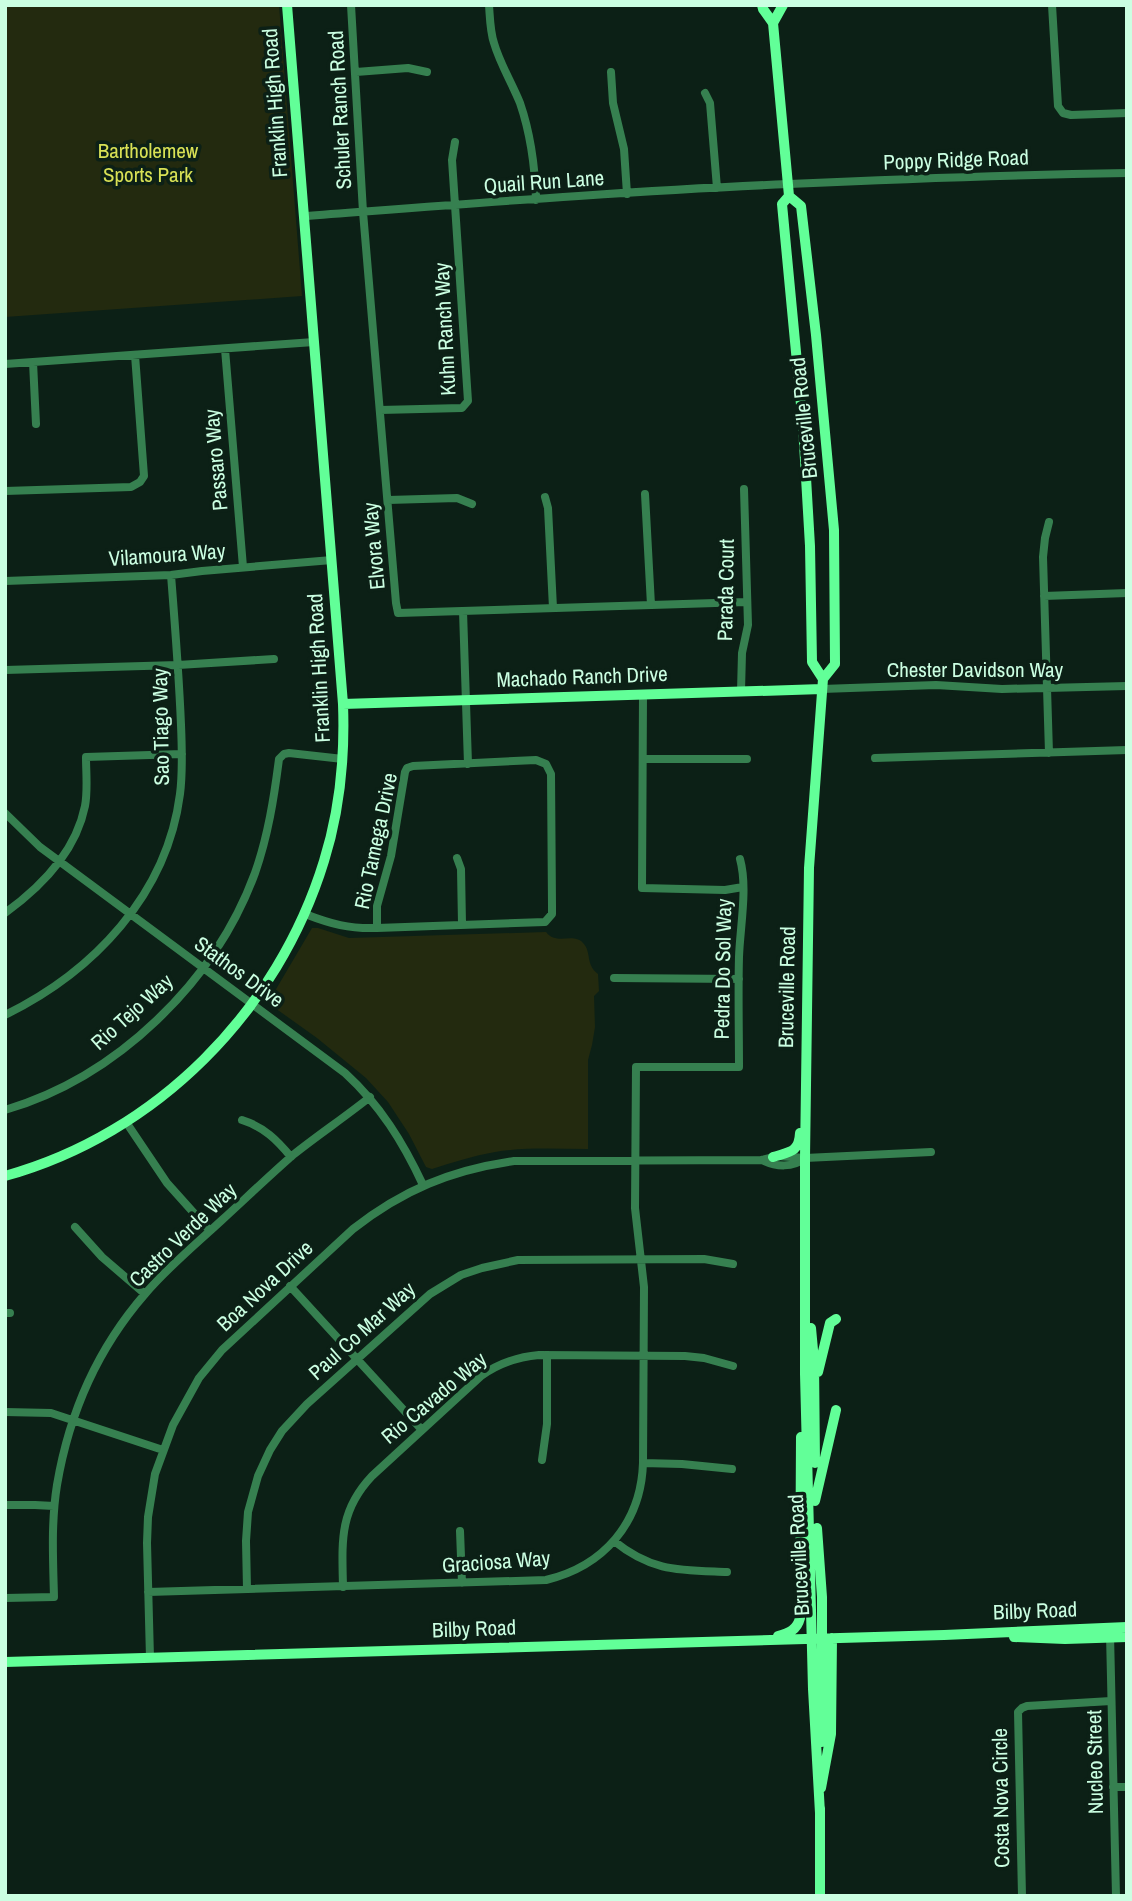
<svg xmlns="http://www.w3.org/2000/svg" width="1132" height="1901" font-family="'Archivo Narrow',sans-serif">
<style>
.green{fill:#232a0f}
.lines{fill:none;stroke-linecap:round;stroke-linejoin:round}
.street{stroke:#368050;stroke-width:8}
.secondary{stroke:#62ff98;stroke-width:10}
.labels{text-anchor:middle;stroke-width:7;stroke-linejoin:round;paint-order:stroke}
.street-label{font-size:21px;fill:#cbffe2;stroke:#0c2016}
.park-label{font-size:21px;fill:#d8e155;stroke:#0c2016}
</style>
<rect width="100%" height="100%" fill="#0c2016"/>
<path class="green" d="M 5,5 L 279,5 L 302,296 L 5,317 Z
M 312,928 L 318,928 L 349,938 L 546,932 C 557,946 573,932 583,943 C 592,952 585,964 598,974 L 599,991 L 594,996 L 595,1027 L 592,1045 L 588,1060 L 588,1149 C 557,1149 525,1147 495,1152 C 473,1156 453,1162 432,1169 L 426,1167 L 409,1134 L 388,1102 L 366,1078 L 317,1038 L 275,1008 L 271,1003 L 272,996 Z"/>
<g class="lines">
<path class="street" d="M 351,5 L 363,212 L 396,603 L 398,613 L 747,602
M 489,5 C 490,18 490,31 494,43 C 500,64 512,83 520,103 C 531,135 535,166 536,200
M 1052,5 L 1058,106 L 1063,113 L 1071,115 L 1127,113
M 356,72 L 408,68 L 427,72
M 611,72 L 613,103 L 624,149 L 627,194
M 705,93 L 710,103 L 717,188
M 304,216 C 465,204 627,191 789,184 C 901,179 1014,175 1127,173
M 225,349 L 243,567
M 33,362 L 36,424
M 5,364 L 314,342
M 380,410 L 462,408 L 468,401 L 452,160 L 455,142
M 5,491 L 131,487 L 140,482 L 144,476 L 135,355
M 645,494 L 651,605
M 545,497 L 548,508 L 553,608
M 388,500 L 457,498 L 472,504
M 5,581 L 171,575 L 202,571 L 332,560
M 1044,596 L 1127,593
M 463,611 L 468,764
M 5,670 L 178,665 L 274,659
M 822,689 L 936,685 L 1002,689 L 1127,686
M 741,691 L 742,653 L 748,625 L 744,489
M 643,695 L 642,888 L 725,890 L 743,887
M 1049,753 L 1043,557 L 1045,538 L 1049,522
M 875,758 L 1127,750
M 643,759 L 747,759
M 5,813 L 40,847 L 59,861 L 345,1073 C 380,1105 403,1142 423,1185
M 457,858 L 461,869 L 462,924
M 5,913 C 41,887 76,851 85,806 C 88,790 86,773 86,757 L 182,754
M 305,914 C 331,924 349,929 377,928 L 545,922 L 552,914 L 552,906 L 551,774 L 546,764 L 536,760 L 413,766 L 407,768 L 405,772 L 391,856 L 377,906 L 377,928
M 614,978 L 739,979
M 5,1015 C 93,972 167,895 180,794 C 183,771 182,748 181,725 C 179,675 175,625 171,575
M 5,1110 C 117,1077 215,982 255,873 C 268,836 274,798 279,759 L 284,754 L 289,753 L 343,759
M 242,1120 C 264,1127 277,1140 291,1157
M 126,1122 L 167,1183 L 210,1231
M 762,1160 C 776,1167 793,1168 805,1158
M 75,1227 L 102,1257 L 145,1294
M 290,1286 L 422,1430
M 5,1313 L 10,1313
M 5,1412 L 51,1413 L 163,1450
M 542,1460 L 547,1424 L 547,1355
M 643,1463 L 682,1464 L 732,1469
M 5,1505 L 35,1505 L 54,1506
M 460,1531 L 462,1583
M 614,1541 C 652,1572 680,1570 727,1572
M 343,1587 C 342,1541 339,1511 372,1476 L 481,1376 C 499,1363 517,1357 539,1355 L 685,1356 L 704,1358 L 733,1366
M 247,1589 L 246,1541 L 248,1512 L 258,1476 L 270,1450 L 282,1431 L 307,1404 L 430,1294 L 461,1275 L 482,1268 L 518,1260 L 704,1259 L 733,1264
M 148,1592 L 546,1580 C 604,1566 641,1523 643,1463 L 644,1287 L 635,1208 L 636,1067 L 739,1067 C 739,1031 738,994 739,957 C 740,927 748,888 740,859
M 5,1598 L 54,1597 C 53,1559 51,1522 57,1485 C 69,1414 98,1348 145,1294 C 168,1267 196,1244 222,1220 C 246,1198 269,1176 293,1155 C 318,1135 345,1117 370,1097
M 1110,1634 L 1116,1896
M 150,1658 L 147,1543 L 148,1517 L 155,1474 L 173,1425 L 199,1378 L 222,1350 L 353,1229 C 403,1190 451,1170 514,1161 L 762,1160 L 777,1156 L 805,1158 L 931,1152
M 1113,1787 L 1127,1787
M 1022,1896 L 1018,1712 L 1022,1708 L 1027,1706 L 1111,1701"/>
<path class="secondary" d="M 762,5 L 763,9 L 773,23 L 789,196 L 801,206 L 816,335 L 834,530 L 835,664 L 823,679
M 773,23 L 783,5
M 789,196 L 782,204 L 803,426 L 810,546 L 812,662 L 823,679 L 809,868 L 805,1158 L 805,1374 L 813,1689 L 820,1813
M 343,704 L 822,689
M 773,1157 C 789,1152 799,1153 800,1133
M 5,1176 C 157,1134 278,1011 324,861 C 340,810 345,757 343,704 L 287,5
M 811,1328 L 814,1361 L 815,1463
M 818,1372 L 830,1323 L 836,1319
M 815,1501 L 836,1410
M 817,1528 L 822,1597 L 822,1742
M 778,1636 C 789,1633 797,1630 800,1618 L 801,1437
M 1014,1637 L 1065,1639 L 1127,1637
M 5,1662 L 944,1635 L 1127,1627
M 821,1788 L 831,1734 L 832,1638
M 820,1808 L 820,1896"/>
</g>
<g class="labels">
<g class="street-label">
<text transform="translate(275 103) rotate(-94)" y="7">Franklin High Road</text>
<text transform="translate(340 110) rotate(-93)" y="7">Schuler Ranch Road</text>
<text transform="translate(956 160) rotate(-2)" y="7">Poppy Ridge Road</text>
<text transform="translate(544 182) rotate(-4)" y="7">Quail Run Lane</text>
<text transform="translate(445 329) rotate(-93)" y="7">Kuhn Ranch Way</text>
<text transform="translate(804 418) rotate(-96)" y="7">Bruceville Road</text>
<text transform="translate(216 460) rotate(-95)" y="7">Passaro Way</text>
<text transform="translate(374 546) rotate(-95)" y="7">Elvora Way</text>
<text transform="translate(167 555) rotate(-4)" y="7">Vilamoura Way</text>
<text transform="translate(726 590) rotate(-89)" y="7">Parada Court</text>
<text transform="translate(319 668) rotate(-93)" y="7">Franklin High Road</text>
<text x="975" y="677">Chester Davidson Way</text>
<text transform="translate(582 677) rotate(-2)" y="7">Machado Ranch Drive</text>
<text transform="translate(161 727) rotate(-91)" y="7">Sao Tiago Way</text>
<text transform="translate(376 841) rotate(-78)" y="7">Rio Tamega Drive</text>
<text transform="translate(723 969) rotate(-89)" y="7">Pedra Do Sol Way</text>
<text transform="translate(239 972) rotate(36)" y="7">Stathos Drive</text>
<text transform="translate(787 987) rotate(-89)" y="7">Bruceville Road</text>
<text transform="translate(132 1012) rotate(-42)" y="7">Rio Tejo Way</text>
<text transform="translate(183 1235) rotate(-44)" y="7">Castro Verde Way</text>
<text transform="translate(265 1286) rotate(-43)" y="7">Boa Nova Drive</text>
<text transform="translate(362 1331) rotate(-42)" y="7">Paul Co Mar Way</text>
<text transform="translate(434 1398) rotate(-40)" y="7">Rio Cavado Way</text>
<text transform="translate(799 1555) rotate(-93)" y="7">Bruceville Road</text>
<text transform="translate(496 1562) rotate(-4)" y="7">Graciosa Way</text>
<text transform="translate(1035 1611) rotate(-2)" y="7">Bilby Road</text>
<text transform="translate(474 1629) rotate(-2)" y="7">Bilby Road</text>
<text transform="translate(1095 1762) rotate(-91)" y="7">Nucleo Street</text>
<text transform="translate(1001 1798) rotate(-91)" y="7">Costa Nova Circle</text>
</g>
<g class="park-label">
<text x="148" y="158">Bartholemew<tspan x="148" dy="24">Sports Park</tspan></text>
</g>
</g>
<rect width="1132" height="1901" fill="none" stroke="#cbffe2" stroke-width="14"/>
</svg>
